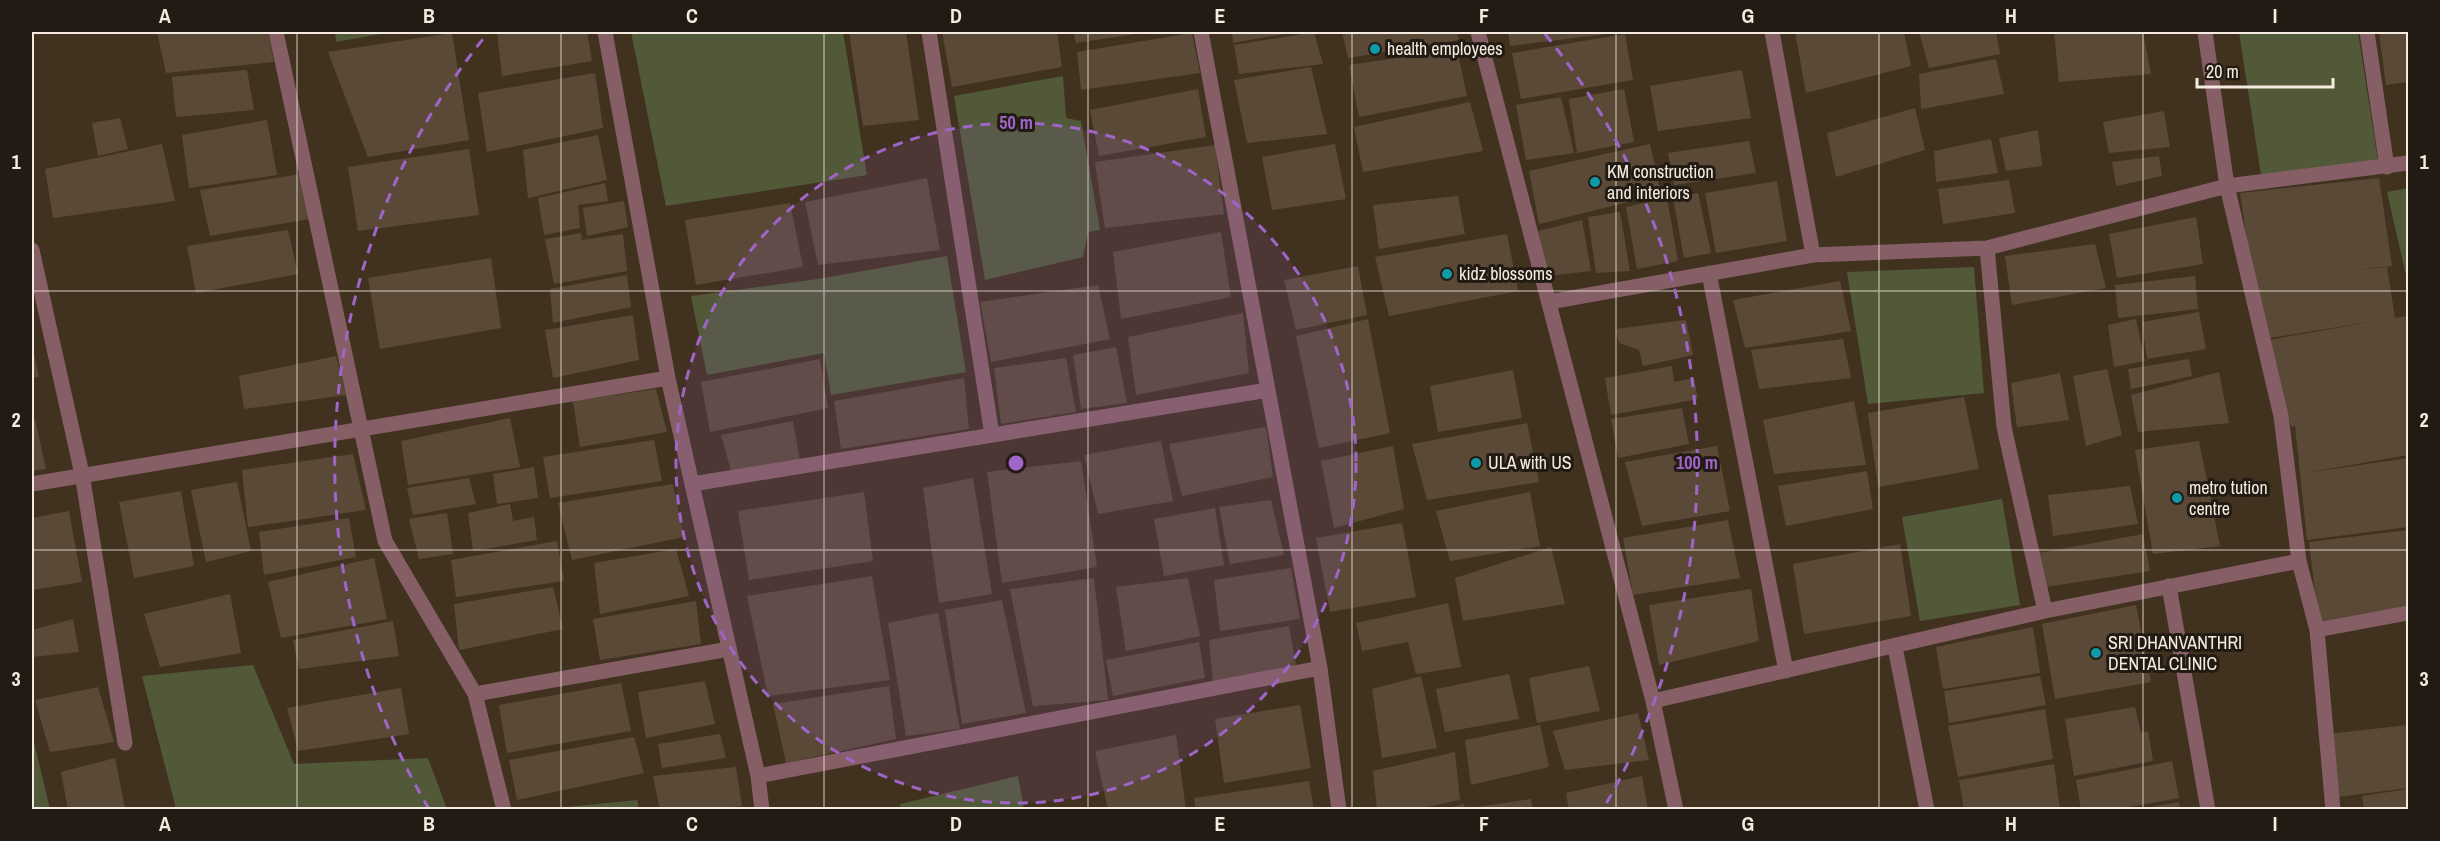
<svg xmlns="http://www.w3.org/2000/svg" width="2440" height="841" font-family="'Archivo Narrow',sans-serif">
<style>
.green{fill:#515939}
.building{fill:#5b4938}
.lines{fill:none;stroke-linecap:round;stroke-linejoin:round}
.street{stroke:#855f65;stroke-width:15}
.grid{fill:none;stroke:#f5ebe0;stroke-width:1.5;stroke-opacity:0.55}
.ring{fill:none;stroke:#a065c9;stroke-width:3;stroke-dasharray:10 8}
.culture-dot{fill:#0f9aa8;stroke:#221b13;stroke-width:2}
.labels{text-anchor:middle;stroke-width:6;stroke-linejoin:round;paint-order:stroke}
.poi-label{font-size:18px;fill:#f5ebe0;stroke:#221b13;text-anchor:start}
.centre{fill:#a065c9;stroke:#221b13;stroke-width:3}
.ring-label{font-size:18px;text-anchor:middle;font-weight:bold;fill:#a065c9;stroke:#221b13;stroke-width:6;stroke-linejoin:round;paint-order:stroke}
.neatline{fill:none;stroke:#f5ebe0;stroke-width:2}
.grid-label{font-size:20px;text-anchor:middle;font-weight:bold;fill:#f5ebe0}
</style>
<rect width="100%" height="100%" fill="#413220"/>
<path class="green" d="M 335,32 L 391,32 L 336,42 Z
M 631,32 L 843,32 L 867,175 L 666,206 Z
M 2239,32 L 2358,32 L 2378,161 L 2261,175 Z
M 1063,76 L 1066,118 L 1081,121 L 1100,230 L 1088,232 L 1083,257 L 985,280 L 954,96 Z
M 2408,188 L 2408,284 L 2387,192 Z
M 947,256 L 966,372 L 831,395 L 824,353 L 707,375 L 691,296 L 818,279 Z
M 1974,267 L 1984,393 L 1868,404 L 1847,272 Z
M 2002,499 L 2020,605 L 1920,621 L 1902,517 Z
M 253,665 L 294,764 L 428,758 L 447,809 L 176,809 L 142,676 Z
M 32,734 L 50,809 L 32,809 Z
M 1018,776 L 1024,809 L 901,809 L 900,804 Z
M 637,800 L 639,809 L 547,809 Z"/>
<path class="building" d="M 157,32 L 268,32 L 274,62 L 166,73 Z
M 497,32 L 587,32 L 592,61 L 502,76 Z
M 849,32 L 906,32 L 919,120 L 863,126 Z
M 942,32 L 1057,32 L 1062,67 L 952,87 Z
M 1073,32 L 1142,32 L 1142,33 L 1076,43 Z
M 1232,32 L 1289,32 L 1289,33 L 1233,43 Z
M 1314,32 L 1323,64 L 1239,74 L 1234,45 Z
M 1342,32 L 1457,32 L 1459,40 L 1348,58 Z
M 1508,32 L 1615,32 L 1615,33 L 1510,46 Z
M 1795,32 L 1904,32 L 1911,66 L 1806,93 Z
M 1919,32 L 1996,32 L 2000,54 L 1929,68 Z
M 2054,32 L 2143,32 L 2151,74 L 2059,82 Z
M 2379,32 L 2408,32 L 2408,82 L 2386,85 Z
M 452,33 L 469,140 L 368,157 L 328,52 Z
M 1192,33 L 1200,73 L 1081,90 L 1077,52 Z
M 1625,34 L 1633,80 L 1521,99 L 1512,53 Z
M 1457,49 L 1467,96 L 1359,117 L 1349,65 Z
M 1996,59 L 2004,94 L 1921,109 L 1919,74 Z
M 1311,67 L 1327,134 L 1247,143 L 1234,80 Z
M 247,70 L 254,110 L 176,117 L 172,77 Z
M 1742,70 L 1751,118 L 1658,131 L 1650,86 Z
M 595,73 L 603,128 L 487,152 L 478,93 Z
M 1198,89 L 1206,137 L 1099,156 L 1090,110 Z
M 1624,89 L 1634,142 L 1577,153 L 1569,99 Z
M 1561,97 L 1574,153 L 1526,160 L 1516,105 Z
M 1470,102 L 1483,151 L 1363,172 L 1354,127 Z
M 1915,108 L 1925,150 L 1836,177 L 1827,133 Z
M 2164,111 L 2170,147 L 2109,153 L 2103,122 Z
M 120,118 L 128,149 L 98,156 L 92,123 Z
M 267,120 L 277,175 L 189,188 L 182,135 Z
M 2038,130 L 2042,166 L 2006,171 L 1999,138 Z
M 598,135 L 607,180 L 528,198 L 523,150 Z
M 1991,139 L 1998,173 L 1936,182 L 1934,151 Z
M 1749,141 L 1756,173 L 1674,185 L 1668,153 Z
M 162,144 L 175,201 L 53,218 L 45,169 Z
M 1335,144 L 1346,199 L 1272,210 L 1262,157 Z
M 1650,144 L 1661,194 L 1539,224 L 1529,171 Z
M 1215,145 L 1224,214 L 1105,228 L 1095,162 Z
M 469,149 L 479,215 L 358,231 L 348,167 Z
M 2159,156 L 2162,176 L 2116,186 L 2112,162 Z
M 301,174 L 309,219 L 210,236 L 200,190 Z
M 927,178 L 940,250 L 818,265 L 805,202 Z
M 2379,178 L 2392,266 L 2346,271 L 2387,267 L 2395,318 L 2407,316 L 2408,455 L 2305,473 L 2408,458 L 2408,527 L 2307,540 L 2295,426 L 2291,427 L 2269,340 L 2375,321 L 2270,338 L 2253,281 L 2240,193 Z
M 2009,180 L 2015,213 L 1943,224 L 1938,189 Z
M 1777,181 L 1787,241 L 1716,253 L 1705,193 Z
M 605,183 L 608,201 L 578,205 L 580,228 L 544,235 L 538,198 Z
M 1698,193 L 1711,253 L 1684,258 L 1673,198 Z
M 1458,196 L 1465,234 L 1379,249 L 1373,205 Z
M 1667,198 L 1678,261 L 1637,269 L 1626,207 Z
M 624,201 L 628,227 L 587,236 L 583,208 Z
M 790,203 L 803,267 L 696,285 L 685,220 Z
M 1620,212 L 1630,271 L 1596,273 L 1588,217 Z
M 2196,217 L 2203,264 L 2117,278 L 2109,234 Z
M 1582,220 L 1591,271 L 1548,276 L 1538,231 Z
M 288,230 L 298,274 L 196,293 L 187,246 Z
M 1221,232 L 1231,297 L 1121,319 L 1113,252 Z
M 581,233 L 582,240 L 623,234 L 627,271 L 554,284 L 545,239 Z
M 1507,234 L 1518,291 L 1389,316 L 1375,257 Z
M 2095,244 L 2106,288 L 2012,305 L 2005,256 Z
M 491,258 L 501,328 L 380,349 L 368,278 Z
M 1358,266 L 1367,315 L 1296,330 L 1284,280 Z
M 627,275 L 631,307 L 553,323 L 550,289 Z
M 2195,276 L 2198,309 L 2118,318 L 2115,285 Z
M 1840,281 L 1851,331 L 1745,348 L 1733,300 Z
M 1098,285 L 1110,339 L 991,362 L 980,302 Z
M 2199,312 L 2206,349 L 2147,359 L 2142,322 Z
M 1243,313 L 1249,373 L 1136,395 L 1128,337 Z
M 633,315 L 639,360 L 553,378 L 545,330 Z
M 1368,319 L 1390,433 L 1319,448 L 1296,336 Z
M 2136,319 L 2145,361 L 2114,367 L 2108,325 Z
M 1686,320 L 1693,355 L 1643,366 L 1639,350 L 1619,343 L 1615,329 Z
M 1843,339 L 1851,378 L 1759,389 L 1751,350 Z
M 32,345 L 39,377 L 32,378 Z
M 1116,347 L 1127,403 L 1081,409 L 1073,355 Z
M 336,356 L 346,395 L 244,409 L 239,376 Z
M 1066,358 L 1076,412 L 1001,424 L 994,368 Z
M 820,359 L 828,408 L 710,432 L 701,382 Z
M 2189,359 L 2192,376 L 2131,389 L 2128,369 Z
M 1672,366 L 1674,382 L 1694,378 L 1698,399 L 1611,415 L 1605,378 Z
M 2107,369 L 2122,435 L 2086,446 L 2073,376 Z
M 1513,370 L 1522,418 L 1438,432 L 1430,386 Z
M 2219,372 L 2229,423 L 2138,432 L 2131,395 Z
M 2060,373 L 2069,420 L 2017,427 L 2011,383 Z
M 964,378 L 969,429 L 841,449 L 834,401 Z
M 656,389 L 667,432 L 580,447 L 573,401 Z
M 1964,397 L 1979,469 L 1878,487 L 1868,413 Z
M 1854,401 L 1866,465 L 1774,474 L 1763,420 Z
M 1682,408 L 1689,444 L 1618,458 L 1611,419 Z
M 510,418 L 520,467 L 408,485 L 401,441 Z
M 35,419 L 46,469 L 32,471 L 32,420 Z
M 793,421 L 800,461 L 731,471 L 721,435 Z
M 1527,423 L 1539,482 L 1427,500 L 1412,444 Z
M 1266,427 L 1273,477 L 1182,496 L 1169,444 Z
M 654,440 L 662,481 L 550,498 L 543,457 Z
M 1161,441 L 1173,501 L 1098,514 L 1084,455 Z
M 2199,441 L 2220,546 L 2153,554 L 2135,450 Z
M 1393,446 L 1404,509 L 1334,528 L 1321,461 Z
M 1717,446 L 1730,511 L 1642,526 L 1625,462 Z
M 353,454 L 366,510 L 248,527 L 242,470 Z
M 1081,461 L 1097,567 L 1002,583 L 987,472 Z
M 534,467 L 538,498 L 497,504 L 493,474 Z
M 1867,471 L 1873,509 L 1786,526 L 1778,486 Z
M 469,478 L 476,504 L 413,515 L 407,488 Z
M 973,478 L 992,594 L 939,603 L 923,488 Z
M 237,482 L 251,551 L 206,562 L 191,490 Z
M 673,484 L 684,537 L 572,560 L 558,503 Z
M 2130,486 L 2138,524 L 2053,536 L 2048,495 Z
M 181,491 L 194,566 L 134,578 L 119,502 Z
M 864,492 L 873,561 L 749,580 L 738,511 Z
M 1530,492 L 1540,546 L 1450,561 L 1436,511 Z
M 1271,500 L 1284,555 L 1230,564 L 1219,507 Z
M 510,504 L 513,521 L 534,517 L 537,540 L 473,551 L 468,513 Z
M 1215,508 L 1224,565 L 1164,576 L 1154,519 Z
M 69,511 L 82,582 L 32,590 L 32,518 Z
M 447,513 L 453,554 L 419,559 L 409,519 Z
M 349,518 L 356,557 L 264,575 L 259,532 Z
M 1728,520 L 1740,578 L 1633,595 L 1623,538 Z
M 1402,523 L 1416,597 L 1330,612 L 1316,538 Z
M 2408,530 L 2408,615 L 2319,626 L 2309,542 Z
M 2143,534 L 2150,571 L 2045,587 L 2039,553 Z
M 557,541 L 564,581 L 456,597 L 451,560 Z
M 1900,544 L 1911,616 L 1804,634 L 1793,564 Z
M 1551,547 L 1565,604 L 1463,621 L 1455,578 Z
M 676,549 L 689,596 L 600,614 L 594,563 Z
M 374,558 L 387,619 L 281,638 L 268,582 Z
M 1291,568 L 1300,619 L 1220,631 L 1214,580 Z
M 872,576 L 890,680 L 768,696 L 747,596 Z
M 1094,578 L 1108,700 L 1033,706 L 1010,589 Z
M 1188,578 L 1200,636 L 1126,651 L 1116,587 Z
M 553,587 L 563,629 L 459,650 L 454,604 Z
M 1751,589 L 1759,641 L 1659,665 L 1649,605 Z
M 230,594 L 241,653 L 160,667 L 144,614 Z
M 1002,600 L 1026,713 L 962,724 L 945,610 Z
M 696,601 L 701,644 L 600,660 L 593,619 Z
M 1448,603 L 1461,667 L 1416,674 L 1408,642 L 1362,651 L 1356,623 Z
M 2136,605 L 2151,682 L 2055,699 L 2042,624 Z
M 938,613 L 960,729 L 906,736 L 888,623 Z
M 73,619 L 79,652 L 32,657 L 32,630 Z
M 393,621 L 399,656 L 299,669 L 293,640 Z
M 1289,626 L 1296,665 L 1213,683 L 1209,640 Z
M 2033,627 L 2040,673 L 1943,689 L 1936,647 Z
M 1199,642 L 1205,678 L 1113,696 L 1106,660 Z
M 1589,666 L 1600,711 L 1537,723 L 1529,678 Z
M 1509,674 L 1519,719 L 1445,732 L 1436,689 Z
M 1421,676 L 1437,748 L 1382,758 L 1372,689 Z
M 2040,676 L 2046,705 L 1949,723 L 1944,691 Z
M 705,681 L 715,724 L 646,738 L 638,692 Z
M 621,683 L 631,731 L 507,753 L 499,705 Z
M 889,686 L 896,739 L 786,763 L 773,704 Z
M 98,687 L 114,742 L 50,752 L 35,700 Z
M 401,688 L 409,734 L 298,751 L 287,708 Z
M 1300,705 L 1311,768 L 1224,783 L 1215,719 Z
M 2135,707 L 2141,733 L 2148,731 L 2153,761 L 2074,776 L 2065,719 Z
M 2045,709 L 2053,759 L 1958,777 L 1948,726 Z
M 1638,713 L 1649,760 L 1565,770 L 1553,731 Z
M 1540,725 L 1549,767 L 1471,785 L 1465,740 Z
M 2408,725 L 2408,788 L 2338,797 L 2328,734 Z
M 720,734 L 726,758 L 662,768 L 658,744 Z
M 1176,735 L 1186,810 L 1108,810 L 1095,751 Z
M 634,737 L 644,773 L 517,800 L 509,760 Z
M 1455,752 L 1460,800 L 1412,810 L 1377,810 L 1373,771 Z
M 115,758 L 125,808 L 68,810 L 61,772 Z
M 2172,761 L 2179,798 L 2113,810 L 2081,810 L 2076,780 Z
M 2054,764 L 2060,810 L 1964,810 L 1959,780 Z
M 736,767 L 742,806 L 709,810 L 660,810 L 653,776 Z
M 1642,776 L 1648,810 L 1569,810 L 1566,793 Z
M 1309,781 L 1314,810 L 1196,810 L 1194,798 Z
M 2408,789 L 2408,810 L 2364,810 L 2362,796 Z
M 1531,799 L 1533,810 L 1477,810 L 1477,807 Z
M 2179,802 L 2180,810 L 2147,810 L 2147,808 Z
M 1464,804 L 1465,810 L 1445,810 L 1445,809 Z"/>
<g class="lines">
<path class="street" d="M 276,32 L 385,541 L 475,694 L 504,810
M 605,32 L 668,378 L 758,776 L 762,810
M 929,32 L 992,435
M 1201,32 L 1320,668 L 1339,810
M 1478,32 L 1653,701
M 1772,32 L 1813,255
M 2205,32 L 2227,186 L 2281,416 L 2299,561 L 2317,630 L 2333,810
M 2367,32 L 2387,167
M 1987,248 L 2004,427 L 2045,611
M 32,250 L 82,474 L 125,743
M 1709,273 L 1786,671
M 1549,302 L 1813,255 L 1987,248 L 2227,186 L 2408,163
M 32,484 L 668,378
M 692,484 L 1268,390
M 2169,586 L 2208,810
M 2317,630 L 2408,613
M 1895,647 L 1927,810
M 475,694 L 729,649
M 758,776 L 1320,668
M 1676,810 L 1653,701 L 2045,611 L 2299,561"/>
</g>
<path class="grid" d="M 297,32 L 297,810M 561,32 L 561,810M 824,32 L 824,810M 1088,32 L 1088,810M 1352,32 L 1352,810M 1616,32 L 1616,810M 1879,32 L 1879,810M 2143,32 L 2143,810M 32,291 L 2408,291M 32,550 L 2408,550"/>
<circle cx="1016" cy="463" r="340" fill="#a065c9" fill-opacity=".12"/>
<g class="ring">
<circle cx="1016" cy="463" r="340"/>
<path d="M429 809A681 681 0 0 1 487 34M1545 34A681 681 0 0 1 1603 809"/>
</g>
<g class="culture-dot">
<circle cx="1375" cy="49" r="6"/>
<circle cx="1595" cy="182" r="6"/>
<circle cx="1447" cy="274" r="6"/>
<circle cx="1476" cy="463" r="6"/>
<circle cx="2177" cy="498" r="6"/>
<circle cx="2096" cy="653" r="6"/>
</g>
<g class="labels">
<g class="poi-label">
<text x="1387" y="55">health employees</text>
<text x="1607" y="178">KM construction<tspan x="1607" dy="21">and interiors</tspan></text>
<text x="1459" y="280">kidz blossoms</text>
<text x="1488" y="469">ULA with US</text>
<text x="2189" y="494">metro tution<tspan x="2189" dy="21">centre</tspan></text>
<text x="2108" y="649">SRI DHANVANTHRI<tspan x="2108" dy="21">DENTAL CLINIC</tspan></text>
</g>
</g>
<circle cx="1016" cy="463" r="9" class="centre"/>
<g class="ring-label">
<text x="1016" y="129">50 m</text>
<text x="1697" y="469">100 m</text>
</g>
<rect width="2440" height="841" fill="none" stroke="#221b13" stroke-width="66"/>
<path d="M2197 78v9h136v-9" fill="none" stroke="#f5ebe0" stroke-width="3"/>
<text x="2206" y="78" font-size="18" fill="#f5ebe0" stroke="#221b13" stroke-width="4.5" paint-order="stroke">20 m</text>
<rect x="33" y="33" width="2374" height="775" class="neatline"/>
<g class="grid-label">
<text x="165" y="23">A</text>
<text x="429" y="23">B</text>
<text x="692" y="23">C</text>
<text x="956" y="23">D</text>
<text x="1220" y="23">E</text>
<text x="1484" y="23">F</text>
<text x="1748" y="23">G</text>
<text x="2011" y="23">H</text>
<text x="2275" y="23">I</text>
<text x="16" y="169">1</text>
<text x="2424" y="169">1</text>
<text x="16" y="427">2</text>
<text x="2424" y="427">2</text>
<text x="16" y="686">3</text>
<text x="2424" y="686">3</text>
<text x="165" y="831">A</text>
<text x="429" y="831">B</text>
<text x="692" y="831">C</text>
<text x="956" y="831">D</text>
<text x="1220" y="831">E</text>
<text x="1484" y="831">F</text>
<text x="1748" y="831">G</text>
<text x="2011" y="831">H</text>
<text x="2275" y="831">I</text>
</g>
</svg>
